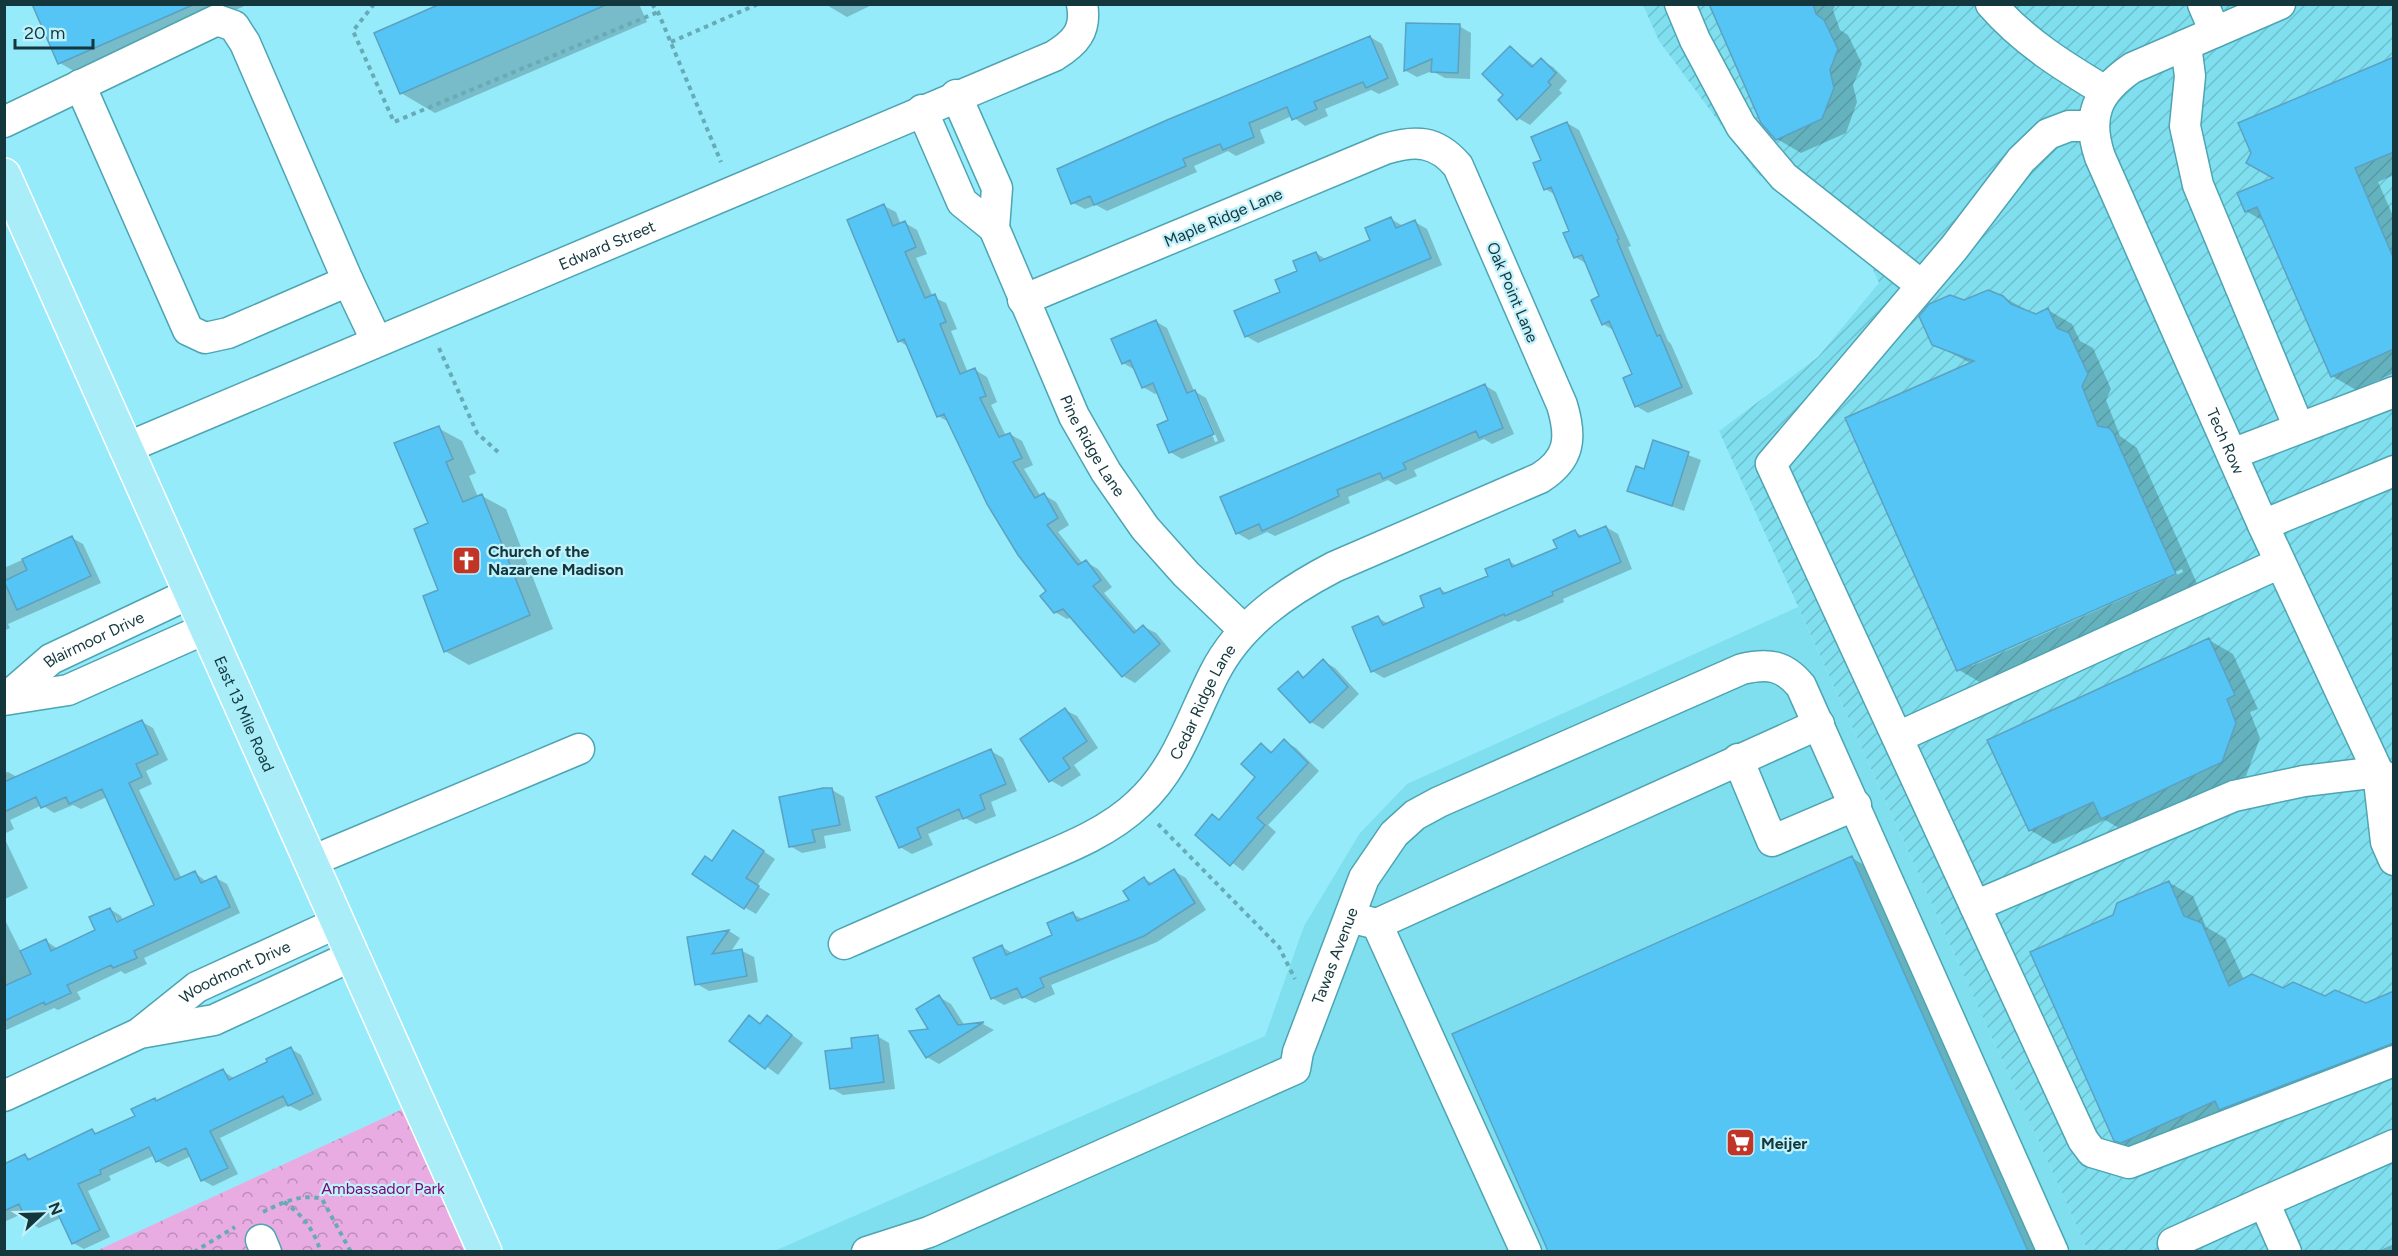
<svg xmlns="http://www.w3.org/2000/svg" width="2398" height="1256" font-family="Figtree,sans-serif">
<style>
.built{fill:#7fdfef}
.industrial{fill:url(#industrial-furrows)}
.park{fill:url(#park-crowns)}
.shadow{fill:#0003;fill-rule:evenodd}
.building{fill:#55c5f5;stroke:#5ba1c1;stroke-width:1.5}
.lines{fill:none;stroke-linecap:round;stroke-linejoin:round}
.minor-casing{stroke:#4ea4b2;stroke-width:33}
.major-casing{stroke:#fff;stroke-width:36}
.path{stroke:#67abb7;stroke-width:4;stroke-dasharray:4.5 4.5;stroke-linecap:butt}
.minor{stroke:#fff;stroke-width:30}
.major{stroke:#a9edf8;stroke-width:33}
.labels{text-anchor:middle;stroke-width:4.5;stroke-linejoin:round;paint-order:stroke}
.street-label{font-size:16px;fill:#13373d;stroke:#c1f2fb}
.poi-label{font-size:16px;font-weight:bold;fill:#13373d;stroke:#c1f2fb;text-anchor:start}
.park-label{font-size:16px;fill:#7a0677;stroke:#c1f2fb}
</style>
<defs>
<pattern id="industrial-furrows" width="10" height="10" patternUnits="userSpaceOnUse" patternTransform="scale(1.5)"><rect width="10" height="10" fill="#7fdfef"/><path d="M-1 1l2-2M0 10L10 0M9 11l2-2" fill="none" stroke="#6dc0ce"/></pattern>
<pattern id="park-crowns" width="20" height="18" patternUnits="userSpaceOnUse" patternTransform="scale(1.5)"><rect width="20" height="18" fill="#e8ace2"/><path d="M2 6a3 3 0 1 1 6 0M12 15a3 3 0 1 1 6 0" fill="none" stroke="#bb8db8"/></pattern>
</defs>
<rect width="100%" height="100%" fill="#95ebfa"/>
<path class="built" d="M 1798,607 L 2088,1251 L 772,1252 L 1265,1036 L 1304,926 L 1360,833 L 1407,784 Z"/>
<path class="industrial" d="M 1643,5 L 2393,5 L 2393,1251 L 2088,1251 L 1719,431 L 1818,357 L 1879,283 L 1872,267 L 1756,172 L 1659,41 Z"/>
<path class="park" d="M 416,1103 L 482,1252 L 94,1252 Z"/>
<path class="shadow" d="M 34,4 L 249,4 L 84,77 L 60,63 Z
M 444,4 L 639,4 L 647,22 L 435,113 L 401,93 Z
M 825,4 L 874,4 L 847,17 Z
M 1711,4 L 1836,4 L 1833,10 L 1840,30 L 1848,35 L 1862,64 L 1853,85 L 1857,102 L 1846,133 L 1801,153 L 1777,139 Z
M 1407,24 L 1459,26 L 1471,33 L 1470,79 L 1445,78 L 1432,71 L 1417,77 L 1406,71 Z
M 1370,37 L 1382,44 L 1399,85 L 1379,94 L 1371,90 L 1325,109 L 1328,116 L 1305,126 L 1292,116 L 1260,130 L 1265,143 L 1236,156 L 1228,151 L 1194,166 L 1197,172 L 1107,211 L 1096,205 L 1085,209 L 1073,203 Z
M 1510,47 L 1535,66 L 1541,60 L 1553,67 L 1567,81 L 1559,90 L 1562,93 L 1530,125 L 1518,118 Z
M 2394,58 L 2394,175 L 2378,182 L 2394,218 L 2394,373 L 2356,390 L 2332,376 L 2265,222 L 2246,211 Z
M 1567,123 L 1579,130 L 1631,246 L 1628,247 L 1668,341 L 1671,344 L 1693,394 L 1648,413 L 1636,406 L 1634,375 L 1615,331 L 1603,324 L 1601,297 L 1587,264 L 1575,257 L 1571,231 L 1556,195 L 1545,189 L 1543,161 Z
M 884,206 L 896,212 L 901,225 L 905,223 L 917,230 L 927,254 L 916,258 L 933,297 L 946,303 L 957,329 L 951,331 L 968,373 L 975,370 L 987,377 L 997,402 L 991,405 L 1006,436 L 1010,434 L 1022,441 L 1033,465 L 1024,469 L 1041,497 L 1044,495 L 1056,502 L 1069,525 L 1058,532 L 1083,564 L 1086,562 L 1098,569 L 1112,587 L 1104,593 L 1138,632 L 1144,627 L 1156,633 L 1171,651 L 1135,683 L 1123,676 L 1072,617 L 1067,619 L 1055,612 L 1048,591 L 949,422 L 938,416 L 909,347 L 899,341 Z
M 1391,219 L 1403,226 L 1415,222 L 1427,229 L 1442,265 L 1258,343 L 1246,336 L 1316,253 L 1327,260 L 1372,241 Z
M 2003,297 L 2036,315 L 2048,310 L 2072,324 L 2080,341 L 2093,348 L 2111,389 L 2106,400 L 2120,436 L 2137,448 L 2199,588 L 1983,684 L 1959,670 L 1972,364 L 1934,344 L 1964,302 ZM 2182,569 L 2183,572 L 1972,666 L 1972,663 Z
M 1155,321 L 1167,328 L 1194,391 L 1206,398 L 1225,441 L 1182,459 L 1170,452 L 1170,421 L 1159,392 L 1155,394 L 1143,387 L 1135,370 L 1123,363 ZM 1195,394 L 1200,399 L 1218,441 L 1215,442 Z
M 1484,385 L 1496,392 L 1514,434 L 1492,444 L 1484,439 L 1414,470 L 1417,476 L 1396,485 L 1388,480 L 1348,497 L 1350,503 L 1275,536 L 1267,532 L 1249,540 L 1237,533 Z
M 438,428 L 462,441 L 476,473 L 469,476 L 478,497 L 482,496 L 506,509 L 553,629 L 469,665 L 445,651 L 430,524 Z
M 1654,442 L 1701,460 L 1684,511 L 1629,490 L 1645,471 Z
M 1606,527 L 1618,534 L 1632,569 L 1563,599 L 1564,602 L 1518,622 L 1515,620 L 1384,678 L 1372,671 L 1378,618 L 1389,624 L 1426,608 L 1440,589 L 1448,594 L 1490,576 L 1509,561 L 1517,566 L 1559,549 L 1575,532 L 1584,537 Z
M 72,538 L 83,544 L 101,583 L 8,624 L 10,628 L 4,631 L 4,568 Z
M 2209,640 L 2233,654 L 2258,709 L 2250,712 L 2260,738 L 2246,776 L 2126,832 L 2105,820 L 2054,844 L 2030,830 Z
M 1323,661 L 1335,668 L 1359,694 L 1323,729 L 1311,722 L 1298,673 L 1306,678 Z
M 1065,710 L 1077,716 L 1098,748 L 1074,765 L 1081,775 L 1062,787 L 1050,780 Z
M 142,722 L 153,728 L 168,760 L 146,771 L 152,784 L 139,790 L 182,879 L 195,873 L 207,882 L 216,878 L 227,884 L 240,913 L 144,958 L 147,964 L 125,974 L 121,971 L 77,992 L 81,999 L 58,1010 L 54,1008 L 4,1031 L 4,918 L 21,952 L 46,941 L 58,949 L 97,930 L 110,909 L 121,916 L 123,921 L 156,905 L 107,797 L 81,809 L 73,805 L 54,813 L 42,805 L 10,820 L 14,829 L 4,834 L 4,773 L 8,772 L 17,777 ZM 112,917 L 116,917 L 121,928 Z
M 1284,741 L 1296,748 L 1319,771 L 1268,825 L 1276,832 L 1243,871 L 1197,835 L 1212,816 L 1220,821 L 1257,777 L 1261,745 L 1273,752 Z
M 991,751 L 1003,758 L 1017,791 L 991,802 L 996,816 L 976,824 L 965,818 L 928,834 L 933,845 L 912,854 L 900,847 L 878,798 Z
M 832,790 L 844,797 L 851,831 L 824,836 L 826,848 L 802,853 L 790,846 Z
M 4,837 L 28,888 L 5,899 L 4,899 Z
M 745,839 L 775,859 L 757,886 L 770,894 L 756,914 L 744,907 L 713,862 Z
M 1852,858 L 1876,872 L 2045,1252 L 1550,1252 L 1454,1035 Z
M 1174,871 L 1186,878 L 1206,910 L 1157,942 L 1051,985 L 1055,994 L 1035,1003 L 1023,997 L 1004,1005 L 992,998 L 1002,947 L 1014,954 L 1054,936 L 1073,914 L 1084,920 L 1131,901 L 1144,879 L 1154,884 Z
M 2168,882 L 2193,896 L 2206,927 L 2225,938 L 2244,980 L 2366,1004 L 2394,997 L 2394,1065 L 2140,1154 L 2115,1140 L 2114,916 Z
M 729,931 L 740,938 L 730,953 L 742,951 L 754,957 L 758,982 L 709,991 L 697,984 L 689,938 Z
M 939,997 L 951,1004 L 965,1026 L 983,1024 L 994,1030 L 939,1064 L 927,1057 Z
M 749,1017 L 762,1024 L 768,1017 L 803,1043 L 778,1075 L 731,1040 Z
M 877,1036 L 889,1043 L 895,1089 L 843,1095 L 831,1088 Z
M 291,1049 L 301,1055 L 322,1100 L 300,1111 L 288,1105 L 220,1138 L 238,1174 L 213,1186 L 202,1180 L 191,1156 L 168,1167 L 157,1161 L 155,1155 L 109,1176 L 111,1180 L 88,1191 L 110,1237 L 84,1249 L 73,1243 L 61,1218 L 39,1228 L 28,1222 L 24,1213 L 4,1222 L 4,1174 L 25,1156 L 31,1159 L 92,1131 L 98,1134 L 137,1117 L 155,1100 L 158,1102 L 223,1071 L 235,1079 L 269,1063 Z
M 2394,1244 L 2394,1252 L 2376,1252 Z"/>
<path class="building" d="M 32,4 L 195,4 L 58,64 Z
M 440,4 L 608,4 L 400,94 L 374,33 Z
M 1709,4 L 1813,4 L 1816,14 L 1824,20 L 1838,49 L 1830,70 L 1834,88 L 1822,119 L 1776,140 L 1761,123 Z
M 1406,23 L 1460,24 L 1458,73 L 1431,72 L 1432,59 L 1404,71 Z
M 1370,36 L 1388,78 L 1366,88 L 1363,82 L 1314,102 L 1317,109 L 1292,120 L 1287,107 L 1249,123 L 1254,137 L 1223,150 L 1220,144 L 1183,159 L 1186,166 L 1094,205 L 1090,196 L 1071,204 L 1057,169 L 1167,120 Z
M 1510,46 L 1532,67 L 1541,58 L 1556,73 L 1548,82 L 1551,85 L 1517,120 L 1498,100 L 1503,95 L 1482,74 Z
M 2394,57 L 2394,152 L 2355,168 L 2394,259 L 2394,349 L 2331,377 L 2257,207 L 2245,212 L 2237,193 L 2273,178 L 2246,163 L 2251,153 L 2238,123 Z
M 1567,122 L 1619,239 L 1617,240 L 1657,336 L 1660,335 L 1682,387 L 1635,407 L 1623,378 L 1632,374 L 1609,321 L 1602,325 L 1591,300 L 1599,296 L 1582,255 L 1574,258 L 1563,233 L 1569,231 L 1551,187 L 1544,190 L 1533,163 L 1541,160 L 1531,137 Z
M 884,204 L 893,226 L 905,221 L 916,247 L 905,252 L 925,298 L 935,294 L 946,322 L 940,324 L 960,374 L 975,368 L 986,396 L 980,398 L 999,437 L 1010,433 L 1022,458 L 1013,462 L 1035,498 L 1044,493 L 1058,518 L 1047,525 L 1078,565 L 1086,560 L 1101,580 L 1093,586 L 1134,633 L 1143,625 L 1160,644 L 1122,677 L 1063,609 L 1054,613 L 1040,596 L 1046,591 L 1018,555 L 987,504 L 944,414 L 937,417 L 904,339 L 898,342 L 847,220 Z
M 1391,217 L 1396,228 L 1415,220 L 1431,258 L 1245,337 L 1234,311 L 1280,292 L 1275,280 L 1297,271 L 1293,261 L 1316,252 L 1320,261 L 1370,240 L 1365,228 Z
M 1988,290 L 2003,296 L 2011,304 L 2036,314 L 2048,308 L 2057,328 L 2069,333 L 2088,374 L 2082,386 L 2098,426 L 2109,428 L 2113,432 L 2176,574 L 1957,671 L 1845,418 L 1974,361 L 1932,345 L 1919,316 L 1929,304 L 1950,295 L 1964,300 Z
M 1156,320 L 1187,393 L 1195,390 L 1214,434 L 1169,453 L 1157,425 L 1168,420 L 1153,383 L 1142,388 L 1130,360 L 1122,364 L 1111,339 Z
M 1485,384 L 1503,428 L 1479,438 L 1476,431 L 1403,463 L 1406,469 L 1383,479 L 1380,473 L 1337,490 L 1339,496 L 1289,519 L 1262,531 L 1259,524 L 1236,534 L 1220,497 Z
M 439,426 L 453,459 L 446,462 L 463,502 L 482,494 L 530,615 L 444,652 L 423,596 L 438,590 L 414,529 L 428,523 L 394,443 Z
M 1653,440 L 1689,452 L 1672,506 L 1627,491 L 1636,466 L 1644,469 Z
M 1606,526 L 1621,562 L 1552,592 L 1553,595 L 1505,616 L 1504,614 L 1371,672 L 1352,627 L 1378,616 L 1383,625 L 1424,607 L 1420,596 L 1440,588 L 1443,594 L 1488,576 L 1485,569 L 1509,559 L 1512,567 L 1557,548 L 1553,540 L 1575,530 L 1579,537 Z
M 72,536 L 91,576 L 17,610 L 4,581 L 27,570 L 22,559 Z
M 2209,638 L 2235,695 L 2227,699 L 2236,723 L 2222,762 L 2101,819 L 2093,802 L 2029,831 L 1987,740 Z
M 1323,659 L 1348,687 L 1310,723 L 1278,689 L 1298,671 L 1303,678 Z
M 1065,708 L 1087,741 L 1063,758 L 1070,768 L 1049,782 L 1020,739 Z
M 142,720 L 158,754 L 136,764 L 142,777 L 129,783 L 157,843 L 175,880 L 195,871 L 201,883 L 216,876 L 230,907 L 134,951 L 137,958 L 113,968 L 111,965 L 67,985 L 71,993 L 45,1005 L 44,1002 L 4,1021 L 4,986 L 31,974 L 20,951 L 46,939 L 51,951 L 95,930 L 89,917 L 110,908 L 117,922 L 154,905 L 102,789 L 69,804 L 66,797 L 41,808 L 36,797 L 4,812 L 4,782 Z
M 1284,739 L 1308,763 L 1257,818 L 1265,825 L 1230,866 L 1195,835 L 1212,814 L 1219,820 L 1255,777 L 1241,764 L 1261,743 L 1271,753 Z
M 991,749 L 1006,784 L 980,795 L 985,809 L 963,819 L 959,809 L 917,828 L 921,838 L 899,848 L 876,797 Z
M 823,788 L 832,788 L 840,825 L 812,830 L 815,842 L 789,847 L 779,797 Z
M 733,830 L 764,851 L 746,878 L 759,886 L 744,909 L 692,874 L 705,856 L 712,861 Z
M 1852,856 L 2028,1251 L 1548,1251 L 1452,1034 Z
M 1174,869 L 1195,903 L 1144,936 L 1040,978 L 1044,987 L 1022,998 L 1017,988 L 991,999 L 973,958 L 1002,945 L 1006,955 L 1052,935 L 1047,923 L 1073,912 L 1077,921 L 1129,900 L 1123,891 L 1144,877 L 1149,885 Z
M 2169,881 L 2184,916 L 2202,923 L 2229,986 L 2252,974 L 2283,988 L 2293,982 L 2325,996 L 2335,990 L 2366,1003 L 2394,991 L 2394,1043 L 2219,1110 L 2215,1101 L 2121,1143 L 2114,1141 L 2030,952 L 2113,915 L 2117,903 Z
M 729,930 L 712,954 L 742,949 L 747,976 L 695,985 L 687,937 Z
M 939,995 L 958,1025 L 984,1022 L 926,1058 L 909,1031 L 928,1029 L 916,1009 Z
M 749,1015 L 760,1024 L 767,1015 L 792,1035 L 765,1069 L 729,1041 Z
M 878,1035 L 884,1082 L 830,1089 L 825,1051 L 852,1048 L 851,1038 Z
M 291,1047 L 313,1094 L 288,1106 L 283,1096 L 210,1131 L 228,1168 L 201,1181 L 186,1148 L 156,1162 L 149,1147 L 100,1170 L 101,1174 L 78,1184 L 100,1230 L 72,1244 L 56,1210 L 27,1223 L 19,1204 L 4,1211 L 4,1164 L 25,1154 L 28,1160 L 92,1129 L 95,1134 L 135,1116 L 131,1109 L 155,1098 L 156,1101 L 223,1069 L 229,1080 L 267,1062 L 266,1059 Z"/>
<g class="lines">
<defs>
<g id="minor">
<path d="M 1680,4 L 1695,40 L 1741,126 L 1784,177 L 1921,285"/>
<path d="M 1991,4 C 2023,41 2063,66 2105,91"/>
<path d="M 2203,4 L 2215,32"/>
<path id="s1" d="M 2280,4 L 2132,68 C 2097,92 2086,116 2100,157 L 2263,525 L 2378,772 L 2386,842 L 2394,860"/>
<path d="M 2186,45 L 2190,76 L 2185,126 L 2198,185 L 2299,428"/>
<path d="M 80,85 L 188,330 L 205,338 L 228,333 L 348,281"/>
<path id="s2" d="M 956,95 L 997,188 L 994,228 L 1074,416 L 1106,472 L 1145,528 L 1186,574 L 1244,630"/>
<path d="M 922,110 L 962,202 L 994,228"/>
<path d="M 4,122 L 217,20 L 234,26 L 245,43 L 348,281 L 376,340"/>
<path d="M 2093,126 L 2069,126 L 2048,134 L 2021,160 L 1954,248 L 1771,464 L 1975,906 L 2234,796 L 2304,781 L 2378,772 L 2394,783"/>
<path id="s3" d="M 126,448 L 1054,56 C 1075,43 1087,31 1082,4"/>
<path d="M 2232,454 L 2394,392"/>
<path d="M 2263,525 L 2394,471"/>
<path id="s4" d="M 5,699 L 51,659 L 191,593"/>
<path d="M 4,700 L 68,690 L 207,628"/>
<path d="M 1898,737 L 2280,563"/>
<path d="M 1738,759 L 1772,841 L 1856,805"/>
<path d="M 312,861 L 579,749"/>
<path d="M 1975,906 L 2083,1140 L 2092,1152 L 2129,1163 L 2394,1061"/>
<path d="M 1357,919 L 1377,924 L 1526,1252"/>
<path d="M 1377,924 L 1819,724"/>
<path id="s5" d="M 844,944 C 901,919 958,894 1015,870 C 1057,852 1106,835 1139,803 C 1177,768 1191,719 1214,674 C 1239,624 1286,592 1334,567 L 1540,478 C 1570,459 1572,438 1562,405 L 1458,166 C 1436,140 1415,140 1385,149 L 1023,300"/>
<path id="s6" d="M 142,1031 L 197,987 L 339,922"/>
<path d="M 4,1096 L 140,1033 L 214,1020 L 354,955"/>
<path d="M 261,1240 L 266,1252"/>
<path id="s7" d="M 867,1252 L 929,1232 L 1295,1069 L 1298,1052 L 1364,878 L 1394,834 L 1415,815 L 1439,802 L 1742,669 C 1768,663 1784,665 1801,686 L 2053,1252"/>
<path d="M 2176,1252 L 2173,1243 L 2264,1202"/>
<path d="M 2286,1252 L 2264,1202 L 2394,1145"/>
</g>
<g id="major">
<path id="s8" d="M 4,175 L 485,1252"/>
</g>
</defs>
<use href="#minor" class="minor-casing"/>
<use href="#major" class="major-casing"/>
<path class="path" d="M 374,4 L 353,31 L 394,122 L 658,12
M 652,4 L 658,12 L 721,162
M 671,42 L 758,4
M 439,348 L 477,433 L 498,452
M 1158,824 L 1279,947 L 1295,979
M 284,1202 C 304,1216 313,1229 321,1252
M 263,1212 C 281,1203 302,1193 322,1199 L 351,1252
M 194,1252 L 235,1227"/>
<use href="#minor" class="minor"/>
<use href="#major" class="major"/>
</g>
<defs>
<symbol id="church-square" viewBox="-11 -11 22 22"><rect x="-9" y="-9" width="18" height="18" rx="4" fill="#c13426" stroke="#c1f2fb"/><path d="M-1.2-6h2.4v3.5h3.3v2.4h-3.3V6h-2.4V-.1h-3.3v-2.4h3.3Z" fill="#fff"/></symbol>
<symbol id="supermarket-square" viewBox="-11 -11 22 22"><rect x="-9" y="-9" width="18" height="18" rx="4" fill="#c13426" stroke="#c1f2fb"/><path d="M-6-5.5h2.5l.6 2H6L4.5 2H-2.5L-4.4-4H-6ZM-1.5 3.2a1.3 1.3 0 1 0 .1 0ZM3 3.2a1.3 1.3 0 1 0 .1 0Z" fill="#fff"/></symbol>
</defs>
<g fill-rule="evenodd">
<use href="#church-square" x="450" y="544" width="33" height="33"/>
<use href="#supermarket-square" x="1724" y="1126" width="33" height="33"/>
</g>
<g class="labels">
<g class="street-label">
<text transform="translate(1223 217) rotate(-23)" y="6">Maple Ridge Lane</text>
<text dy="6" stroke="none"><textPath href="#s3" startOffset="522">Edward Street</textPath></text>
<text transform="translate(1513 292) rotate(67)" y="6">Oak Point Lane</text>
<text dy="6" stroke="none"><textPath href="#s1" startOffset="576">Tech Row</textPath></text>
<text dy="6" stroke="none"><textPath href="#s2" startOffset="381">Pine Ridge Lane</textPath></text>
<text dy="6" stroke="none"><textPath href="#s4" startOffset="108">Blairmoor Drive</textPath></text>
<text dy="6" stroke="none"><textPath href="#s5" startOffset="448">Cedar Ridge Lane</textPath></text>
<text dy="6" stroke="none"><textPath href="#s8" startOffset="590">East 13 Mile Road</textPath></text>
<text dy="6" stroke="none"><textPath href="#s7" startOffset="586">Tawas Avenue</textPath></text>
<text dy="6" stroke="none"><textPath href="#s6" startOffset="111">Woodmont Drive</textPath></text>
</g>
<g class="poi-label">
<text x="488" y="557">Church of the<tspan x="488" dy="18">Nazarene Madison</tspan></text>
<text x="1761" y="1149">Meijer</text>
</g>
<g class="park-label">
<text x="383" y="1194">Ambassador Park</text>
</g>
</g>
<rect width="2398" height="1256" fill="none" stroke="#13373d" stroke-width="12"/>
<g transform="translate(42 1214) rotate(68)" stroke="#c1f2fb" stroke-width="4.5" paint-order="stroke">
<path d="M0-4.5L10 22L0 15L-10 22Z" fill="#13373d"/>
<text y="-9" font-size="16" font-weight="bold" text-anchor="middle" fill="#13373d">N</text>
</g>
<path d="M15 39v9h78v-9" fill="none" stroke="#13373d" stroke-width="3"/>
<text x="24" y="39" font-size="18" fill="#13373d" stroke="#c1f2fb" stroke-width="4.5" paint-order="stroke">20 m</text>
</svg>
